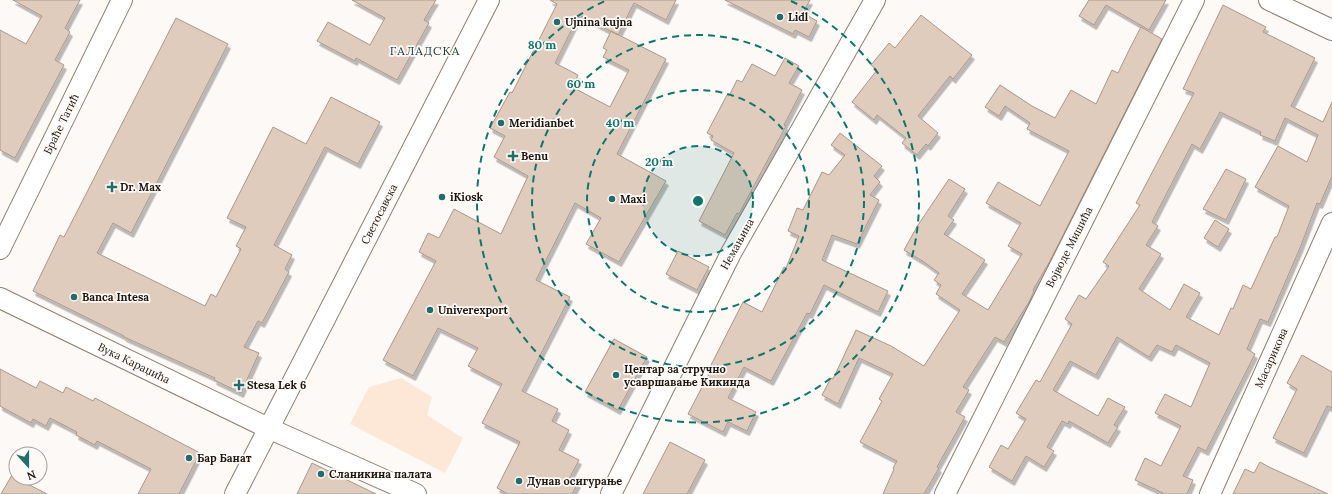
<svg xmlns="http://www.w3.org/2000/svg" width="1332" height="494" font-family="Lora,serif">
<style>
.green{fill:#fde8d7}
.building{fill:#e0ccbd;stroke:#aa9788;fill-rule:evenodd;filter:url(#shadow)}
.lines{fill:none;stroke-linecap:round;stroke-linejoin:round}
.minor-casing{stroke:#907e6f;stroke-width:22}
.minor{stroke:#fff;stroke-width:20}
.ring{fill:none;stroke:#0f766e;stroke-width:2;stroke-dasharray:7 5}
.poi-dot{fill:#226d6c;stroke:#fdf9f6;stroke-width:1.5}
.labels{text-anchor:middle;stroke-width:3.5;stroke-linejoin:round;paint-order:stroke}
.poi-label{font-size:11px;font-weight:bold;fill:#1e1711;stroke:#fdf9f6;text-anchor:start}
.street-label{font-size:11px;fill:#1e1711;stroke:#fdf9f6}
.neighbourhood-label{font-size:12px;letter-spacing:1px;fill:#1a3c3b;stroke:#fdf9f6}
.centre{fill:#0f766e;stroke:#fdf9f6;stroke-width:2}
.ring-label{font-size:12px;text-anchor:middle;font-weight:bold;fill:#0f766e;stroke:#fdf9f6;stroke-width:3.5;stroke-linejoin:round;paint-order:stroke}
</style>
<defs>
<filter id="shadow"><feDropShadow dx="2.5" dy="4.5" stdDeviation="0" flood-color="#0004"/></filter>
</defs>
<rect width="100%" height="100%" fill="#fdf9f6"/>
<path class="green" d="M 401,378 L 432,397 L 427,415 L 463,438 L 445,473 L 350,424 L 369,387 Z"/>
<path class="building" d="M 13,0 L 80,0 L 65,28 L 70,32 L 55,60 L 64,65 L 15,158 L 0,150 L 0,30 L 26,44 L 42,16 Z
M 352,0 L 436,0 L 424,20 L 429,23 L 397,80 L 356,58 L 355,61 L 317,41 L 328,22 L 370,45 L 385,18 Z
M 550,0 L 676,0 L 666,20 L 634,3 L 618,35 L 579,15 L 555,63 L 578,75 L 572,87 L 610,107 L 629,70 L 603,57 L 607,50 L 603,48 L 611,31 L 666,59 L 617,154 L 666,181 L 619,262 L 586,244 L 601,218 L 575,203 L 536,280 L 570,297 L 522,391 L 558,409 L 552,421 L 569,430 L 559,450 L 579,460 L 569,479 L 578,483 L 572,494 L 508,494 L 497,488 L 520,442 L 482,423 L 502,384 L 468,366 L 478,348 L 438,328 L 413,376 L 383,360 L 436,261 L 419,252 L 428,233 L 439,238 L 454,209 L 501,234 L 528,176 L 494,157 L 505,136 L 490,128 L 510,92 L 512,93 L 557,4 Z
M 725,0 L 810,0 L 803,13 L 817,21 L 809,37 L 795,30 L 793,34 Z
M 1089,0 L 1166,0 L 1149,30 L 1106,5 L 1094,25 L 1079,16 Z
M 1223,5 L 1266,27 L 1263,32 L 1315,58 L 1291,106 L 1323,122 L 1332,102 L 1332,176 L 1320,204 L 1317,203 L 1300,248 L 1268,322 L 1260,319 L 1247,349 L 1255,354 L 1206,451 L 1198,447 L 1183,476 L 1193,480 L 1187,494 L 1165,494 L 1135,480 L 1145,458 L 1161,466 L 1181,426 L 1155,413 L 1165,394 L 1191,407 L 1210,363 L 1176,345 L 1172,352 L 1157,345 L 1149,357 L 1117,337 L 1096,375 L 1070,361 L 1053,390 L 1098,416 L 1108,398 L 1125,407 L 1114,425 L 1118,427 L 1108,443 L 1069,421 L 1068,424 L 1062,421 L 1047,447 L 1054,451 L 1044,467 L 1026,456 L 1012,481 L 989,467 L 1001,445 L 1008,449 L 1026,419 L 1016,413 L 1036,380 L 1040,382 L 1072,324 L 1065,319 L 1079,295 L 1086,299 L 1109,266 L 1103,262 L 1140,205 L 1136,203 L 1194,93 L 1183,89 ZM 1220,112 L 1261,132 L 1260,135 L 1275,141 L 1285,118 L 1318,135 L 1307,162 L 1278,146 L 1255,187 L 1289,206 L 1277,237 L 1275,237 L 1251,289 L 1243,285 L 1233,309 L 1231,308 L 1219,335 L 1186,317 L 1200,293 L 1184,284 L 1170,310 L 1139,289 L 1161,254 L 1146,245 L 1158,226 L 1152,222 L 1192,144 L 1200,149 Z
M 921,15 L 972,55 L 953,79 L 950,76 L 918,116 L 938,133 L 928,146 L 926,144 L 917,155 L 902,143 L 906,138 L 877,115 L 874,120 L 852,102 L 877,70 L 871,65 L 889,43 L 895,48 Z
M 176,18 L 228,44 L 131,233 L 113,223 L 97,253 L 205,306 L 211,294 L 216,297 L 241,249 L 236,246 L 246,227 L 227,218 L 273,127 L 306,144 L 331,97 L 380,122 L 358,164 L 325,147 L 274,245 L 292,255 L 285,269 L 289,272 L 262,323 L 258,321 L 244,347 L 259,353 L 241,393 L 214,380 L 215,378 L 124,337 L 124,336 L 33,291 L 60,235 L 64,237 Z
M 1141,27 L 1162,39 L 1050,261 L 1033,290 L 1034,291 L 1029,302 L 1004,342 L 995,337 L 963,387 L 969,390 L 956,412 L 965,417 L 937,467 L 939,468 L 924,494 L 883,494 L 894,469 L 893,468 L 897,461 L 860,442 L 882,401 L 879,399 L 893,374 L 859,358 L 838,404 L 822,395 L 831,378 L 833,379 L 856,330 L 891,346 L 924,366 L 960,310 L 936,294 L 941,285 L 934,280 L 939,273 L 924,262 L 904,250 L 918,225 L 949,179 L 965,189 L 948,216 L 954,220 L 944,234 L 985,260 L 962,294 L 988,310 L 1022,254 L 1008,246 L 1021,223 L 986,203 L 998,182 L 1040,206 L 1069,151 L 1027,129 L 1030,123 L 1005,106 L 999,116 L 985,107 L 1000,85 L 1032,106 L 1055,118 L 1071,90 L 1096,104 L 1112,70 L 1118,73 L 1130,48 Z
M 785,58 L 799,66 L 789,83 L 802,90 L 784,125 L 786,126 L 756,182 L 739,214 L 737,213 L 725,235 L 699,221 L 734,153 L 711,140 L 713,136 L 707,133 L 727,95 L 729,96 L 737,80 L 742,82 L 752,64 L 775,76 Z
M 840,133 L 882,166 L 874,176 L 880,182 L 870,195 L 879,200 L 857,244 L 832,235 L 822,260 L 888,291 L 878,312 L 824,285 L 810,314 L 807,313 L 771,381 L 744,367 L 728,398 L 756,412 L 747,431 L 728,422 L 723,432 L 688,414 L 712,368 L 710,367 L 743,302 L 762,312 L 784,267 L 786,268 L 799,236 L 788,231 L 797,208 L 803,210 L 822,172 L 829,175 L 845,155 L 831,145 Z
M 1226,169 L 1246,179 L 1226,220 L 1203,209 Z
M 1215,220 L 1229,229 L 1218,247 L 1204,238 Z
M 678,251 L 709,267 L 697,290 L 666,274 Z
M 614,339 L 647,357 L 618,410 L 585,392 Z
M 1302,355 L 1332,372 L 1332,408 L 1327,406 L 1304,453 L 1273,438 L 1297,389 L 1287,383 Z
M 0,369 L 36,388 L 40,381 L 63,393 L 66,387 L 93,401 L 95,398 L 200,453 L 179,494 L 138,494 L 151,469 L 97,441 L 95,445 L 76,435 L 77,432 L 50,418 L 46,426 L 33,419 L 31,423 L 0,406 Z
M 670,442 L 705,460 L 687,494 L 643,494 Z
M 1260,462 L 1269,467 L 1328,494 L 1233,494 L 1245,469 L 1254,473 Z
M 312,463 L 376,494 L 297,494 Z
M 12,475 L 16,478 L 47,494 L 1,494 Z"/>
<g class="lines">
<defs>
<path id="minor" d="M 1269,0 L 1332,30
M 0,249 L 122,0
M 0,298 L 268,428 L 416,494
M 235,494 L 489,0
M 611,494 L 731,253 L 875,0
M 945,494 L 1194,0
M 1210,494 L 1332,223"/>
</defs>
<use href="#minor" class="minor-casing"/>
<use href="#minor" class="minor"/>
</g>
<circle cx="698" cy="201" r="55" fill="#0f766e" fill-opacity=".12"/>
<g class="ring">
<circle cx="698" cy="201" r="55"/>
<circle cx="698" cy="201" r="111"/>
<circle cx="698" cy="201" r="166"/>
<path d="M791 1A221 221 0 1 1 605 1"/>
</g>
<g class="poi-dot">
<circle cx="780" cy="17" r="4"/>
<circle cx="557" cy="22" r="4"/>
<circle cx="501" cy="123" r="4"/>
<path d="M511 150h4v4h4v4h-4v4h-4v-4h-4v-4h4z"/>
<path d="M110 181h4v4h4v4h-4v4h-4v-4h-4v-4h4z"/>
<circle cx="442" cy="197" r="4"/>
<circle cx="612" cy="199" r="4"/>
<circle cx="74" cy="297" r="4"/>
<circle cx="430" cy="310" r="4"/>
<circle cx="616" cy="375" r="4"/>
<path d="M237 379h4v4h4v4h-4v4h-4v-4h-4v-4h4z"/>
<circle cx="189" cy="458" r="4"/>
<circle cx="321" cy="474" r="4"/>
<circle cx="519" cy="481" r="4"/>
</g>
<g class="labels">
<g class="poi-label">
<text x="788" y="21">Lidl</text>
<text x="565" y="26">Ujnina kujna</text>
<text x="509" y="127">Meridianbet</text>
<text x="521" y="160">Benu</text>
<text x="120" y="191">Dr. Max</text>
<text x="450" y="201">iKiosk</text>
<text x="620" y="203">Maxi</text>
<text x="82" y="301">Banca Intesa</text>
<text x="438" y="314">Univerexport</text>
<text x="624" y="373">Центар за стручно<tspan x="624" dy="13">усавршавање Кикинда</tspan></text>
<text x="247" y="389">Stesa Lek 6</text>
<text x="197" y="462">Бар Банат</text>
<text x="329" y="478">Сланикина палата</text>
<text x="527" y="485">Дунав осигурање</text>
</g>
<g class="street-label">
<text transform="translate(61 124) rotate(-64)" y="4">Браће Татић</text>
<text transform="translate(379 214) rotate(-63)" y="4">Светосавска</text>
<text transform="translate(737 244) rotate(-61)" y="4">Немањина</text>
<text transform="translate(1069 247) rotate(-63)" y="4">Војводе Мишића</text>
<text transform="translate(1271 358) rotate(-66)" y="4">Масарикова</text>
<text transform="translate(134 363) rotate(26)" y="4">Вука Караџића</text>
</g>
<g class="neighbourhood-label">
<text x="425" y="55">ГАЛАДСКА</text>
</g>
</g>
<circle cx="698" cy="201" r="6" class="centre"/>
<g class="ring-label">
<text x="542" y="49">80 m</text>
<text x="581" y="88">60 m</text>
<text x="620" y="127">40 m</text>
<text x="659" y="166">20 m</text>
</g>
<g transform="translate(28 466) rotate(159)"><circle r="19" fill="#fdf9f6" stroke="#a49f9a"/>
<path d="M0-3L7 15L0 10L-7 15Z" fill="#226d6c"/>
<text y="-6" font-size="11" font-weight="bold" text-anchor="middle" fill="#1e1711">N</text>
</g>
</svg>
